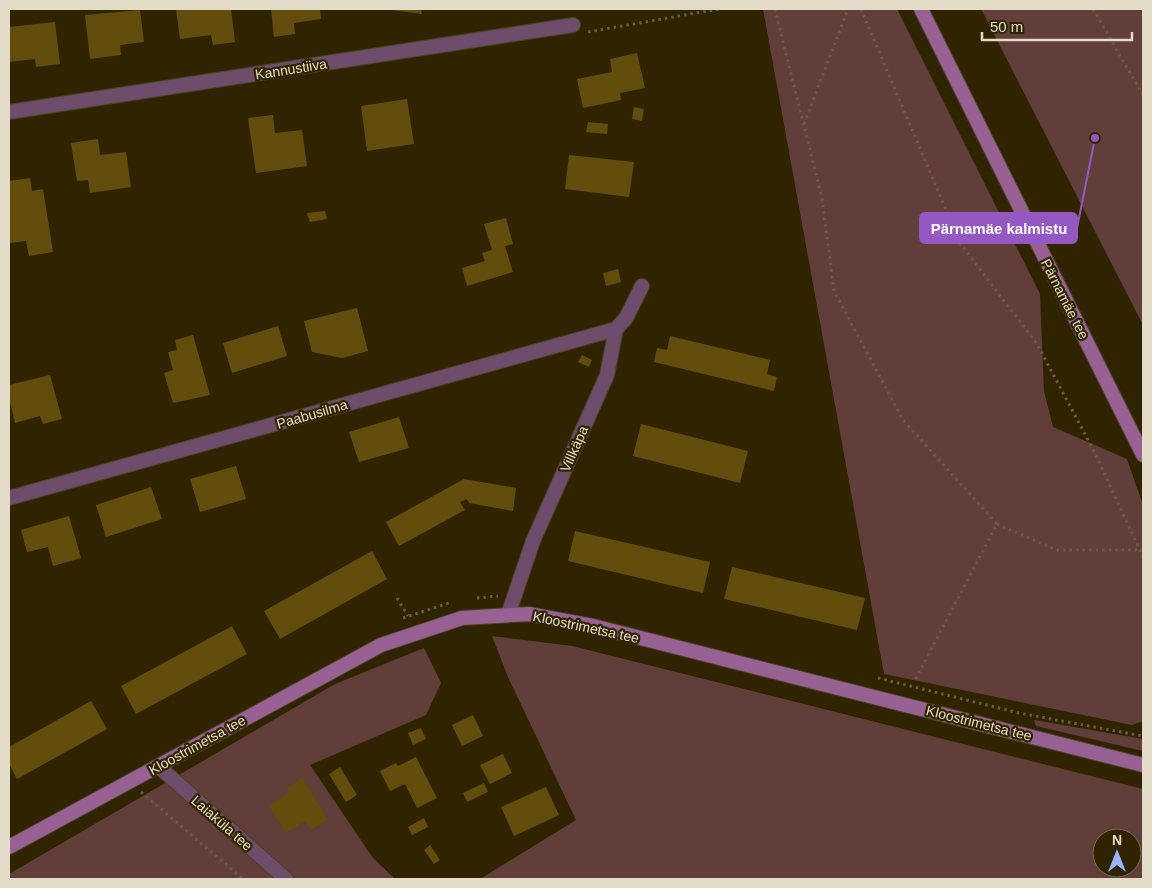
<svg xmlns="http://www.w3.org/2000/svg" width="1152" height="888" font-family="Arial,sans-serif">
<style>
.green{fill:#613e39;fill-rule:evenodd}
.building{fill:#624d0d}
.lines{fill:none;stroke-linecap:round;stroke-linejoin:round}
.minor-casing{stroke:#4d4120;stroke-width:16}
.secondary-casing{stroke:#4d4120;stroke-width:16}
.path{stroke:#685e3f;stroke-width:3;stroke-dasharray:2.5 4;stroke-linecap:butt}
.minor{stroke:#6e4d6c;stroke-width:14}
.secondary{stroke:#976293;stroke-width:14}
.labels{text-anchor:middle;stroke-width:4.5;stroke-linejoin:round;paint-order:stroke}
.street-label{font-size:14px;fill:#e3dcc9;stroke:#302400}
.leader{fill:none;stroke:#9558c2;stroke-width:2}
.callout-dot{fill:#9558c2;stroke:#302400;stroke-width:2}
.callout{fill:#9558c2;stroke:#9558c2;stroke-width:2}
.callout-label{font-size:15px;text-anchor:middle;font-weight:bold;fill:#fff}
</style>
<rect width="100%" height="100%" fill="#302400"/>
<path class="green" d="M 763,9 L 897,9 L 1040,294 L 1044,391 L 1053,427 L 1127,459 L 1143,505 L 1143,721 L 1132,725 L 884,674 Z
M 981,9 L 1143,9 L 1143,325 Z
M 492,636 L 572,646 L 1143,789 L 1143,879 L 480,879 L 576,820 L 508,677 ZM 1102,838 L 1132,838 L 1132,868 L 1102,868 Z
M 424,648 L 441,683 L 426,715 L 310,765 L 373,858 L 395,879 L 9,879 L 9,874 L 335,684 Z
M 1034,720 L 1143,739 L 1143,751 L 1036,726 Z"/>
<path class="building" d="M 176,9 L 231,9 L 235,42 L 213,45 L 211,35 L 180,39 Z
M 271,9 L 320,9 L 321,19 L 294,23 L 295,34 L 274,37 Z
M 391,9 L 421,9 L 422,14 L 391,10 Z
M 140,10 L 144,42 L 120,45 L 121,55 L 90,59 L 85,15 Z
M 55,22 L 60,64 L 36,67 L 35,59 L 9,62 L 9,27 Z
M 637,53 L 645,88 L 620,93 L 621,100 L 583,108 L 577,79 L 612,72 L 610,59 Z
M 407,99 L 414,144 L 367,151 L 361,106 Z
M 634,107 L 644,109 L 642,121 L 632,119 Z
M 273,115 L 275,133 L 302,130 L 307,166 L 256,173 L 248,118 Z
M 588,122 L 608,124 L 607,134 L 586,132 Z
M 98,139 L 100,155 L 126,152 L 131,187 L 90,193 L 88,180 L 77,181 L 71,143 Z
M 569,155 L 634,162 L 629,197 L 565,189 Z
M 30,178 L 32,191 L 43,189 L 53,252 L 29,256 L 26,241 L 10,243 L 9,181 Z
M 325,211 L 327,219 L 310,222 L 307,213 Z
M 506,218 L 513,244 L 505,246 L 513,272 L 467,286 L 462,268 L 485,261 L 482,253 L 492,250 L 484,224 Z
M 618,269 L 621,282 L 606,286 L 603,273 Z
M 357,308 L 368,351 L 342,358 L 312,352 L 304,321 Z
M 278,326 L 287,356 L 232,373 L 223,343 Z
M 193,335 L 210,395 L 173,403 L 164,373 L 173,370 L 168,352 L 177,350 L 175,340 Z
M 670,336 L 770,360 L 767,374 L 777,377 L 774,391 L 654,362 L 657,348 L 667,350 Z
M 582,355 L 592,360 L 589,367 L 578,362 Z
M 50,375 L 62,419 L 43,424 L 40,416 L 15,423 L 9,398 L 9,385 Z
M 399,417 L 409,448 L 359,462 L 349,432 Z
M 641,424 L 748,451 L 740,483 L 633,456 Z
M 236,466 L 246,499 L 200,512 L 190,479 Z
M 464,479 L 516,488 L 513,511 L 469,503 L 467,499 L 460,502 L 465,510 L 399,546 L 386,522 Z
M 151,487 L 162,519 L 106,537 L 96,505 Z
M 69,516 L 81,558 L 53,566 L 48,547 L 27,552 L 21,530 Z
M 575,531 L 710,562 L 703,593 L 568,561 Z
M 372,551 L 387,579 L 280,639 L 264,611 Z
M 732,567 L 865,598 L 857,630 L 724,599 Z
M 232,626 L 247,654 L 136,714 L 121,686 Z
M 91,701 L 107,729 L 17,779 L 9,764 L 9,747 Z
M 473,715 L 483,736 L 462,746 L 452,725 Z
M 421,728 L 426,739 L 413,745 L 408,733 Z
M 503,754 L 512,773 L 490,784 L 480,765 Z
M 416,757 L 437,798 L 417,808 L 405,784 L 390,791 L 380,771 L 396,763 L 398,766 Z
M 340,767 L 357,795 L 346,802 L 329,774 Z
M 302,778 L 328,819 L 311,830 L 305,821 L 286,833 L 269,806 L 290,792 L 287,788 Z
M 484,783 L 488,792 L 467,802 L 463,793 Z
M 546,787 L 559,815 L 514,836 L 501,807 Z
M 424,818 L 428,827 L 412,835 L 408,827 Z
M 430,845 L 440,860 L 434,864 L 424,850 Z"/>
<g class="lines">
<defs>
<path id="minor" d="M 9,112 L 573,25
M 9,498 L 616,329
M 508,615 L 533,541 L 607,375 L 616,329 L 626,318 L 642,286
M 158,766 L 286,879"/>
<path id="secondary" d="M 921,9 L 1143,455
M 9,847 L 381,645 L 462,618 L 529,614 L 593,626 L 1143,765"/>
</defs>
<use href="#minor" class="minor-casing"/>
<use href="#secondary" class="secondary-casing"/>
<path class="path" d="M 775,9 L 822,198 L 834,291 L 903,420 L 997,524 L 915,680
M 861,9 L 960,243 L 1037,344 L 1095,453 L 1143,557
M 1093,9 L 1143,95
M 588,32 L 719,9
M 804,124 L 848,9
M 997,524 L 1057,550 L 1143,550
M 397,598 L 408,616
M 477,598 L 498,596
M 403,618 L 449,603
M 878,678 L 1019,713 L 1143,736
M 141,792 L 243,879"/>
<use href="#minor" class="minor"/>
<use href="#secondary" class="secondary"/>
</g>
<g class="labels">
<g class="street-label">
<text transform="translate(291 69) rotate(-9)" y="5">Kannustiiva</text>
<text transform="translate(1065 299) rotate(63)" y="5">Pärnamäe tee</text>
<text transform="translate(312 414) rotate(-16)" y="5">Paabusilma</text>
<text transform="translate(574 449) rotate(-66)" y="5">Villkäpa</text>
<text transform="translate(586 627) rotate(12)" y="5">Kloostrimetsa tee</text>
<text transform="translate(979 723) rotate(14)" y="5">Kloostrimetsa tee</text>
<text transform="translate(197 745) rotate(-29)" y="5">Kloostrimetsa tee</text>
<text transform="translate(222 823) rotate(41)" y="5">Laiaküla tee</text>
</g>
</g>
<path class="leader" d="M1095 138L1077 228"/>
<circle class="callout-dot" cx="1095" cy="138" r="5"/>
<rect class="callout" x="920" y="213" width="157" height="30" rx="5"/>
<g class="callout-label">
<text x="999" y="234">Pärnamäe kalmistu</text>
</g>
<rect width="1152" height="888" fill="none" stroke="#e3dcc9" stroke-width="20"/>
<g transform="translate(1117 853)"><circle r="24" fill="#302400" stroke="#786e50"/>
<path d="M0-4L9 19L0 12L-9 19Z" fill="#9bb5fd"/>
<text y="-8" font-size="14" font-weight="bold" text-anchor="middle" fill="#e3dcc9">N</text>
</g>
<path d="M982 32v8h150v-8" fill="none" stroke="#e3dcc9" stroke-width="2.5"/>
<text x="990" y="32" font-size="15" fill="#e3dcc9" stroke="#302400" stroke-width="4" paint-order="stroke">50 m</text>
</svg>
